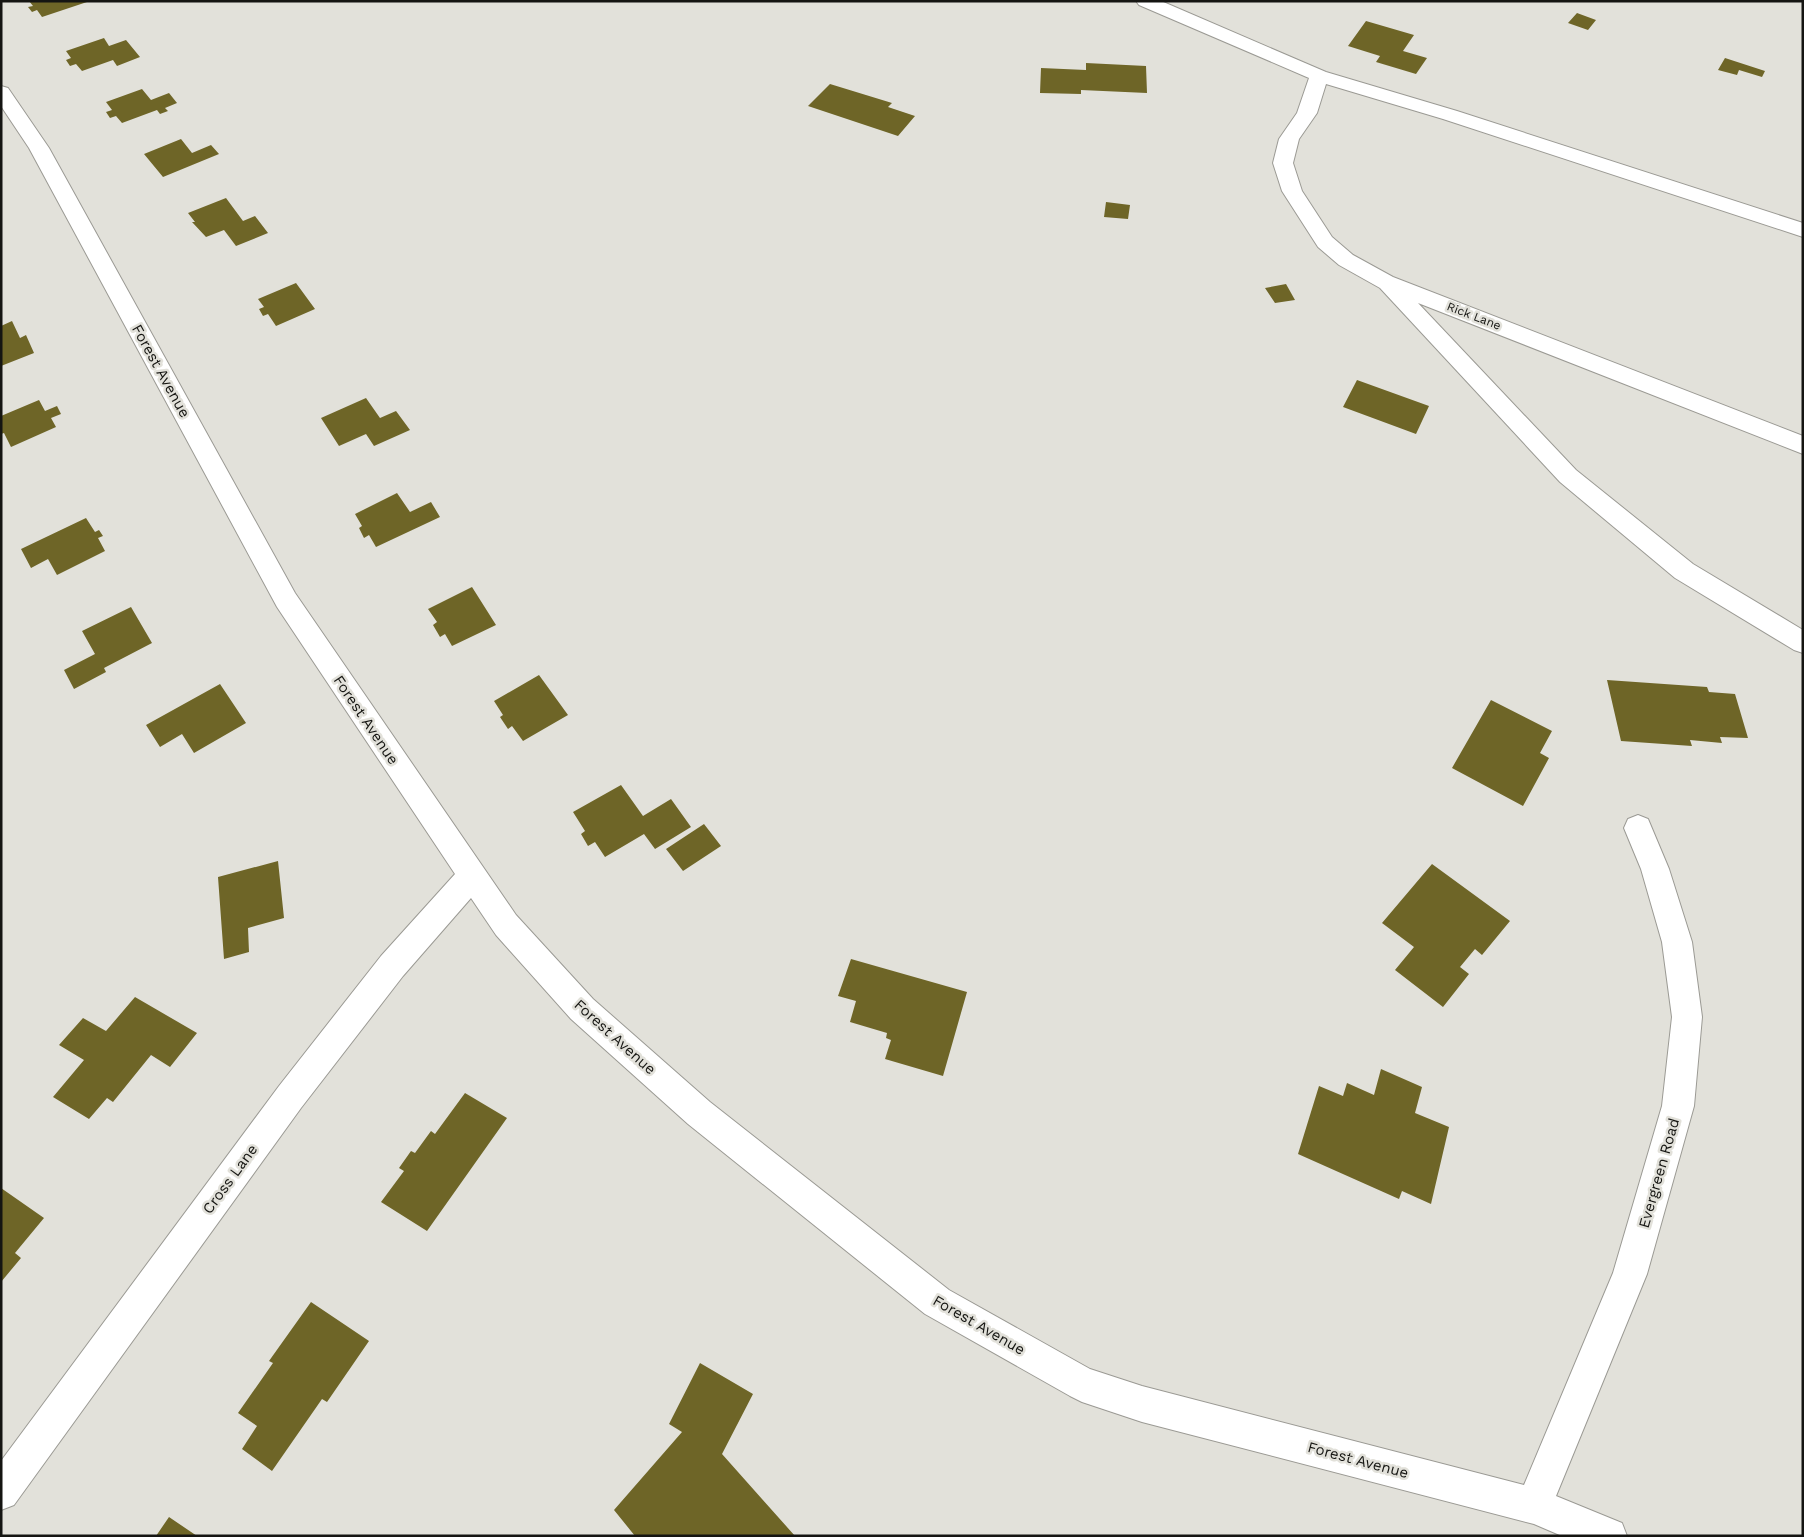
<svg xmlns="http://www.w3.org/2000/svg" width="1804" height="1537" font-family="'Work Sans',sans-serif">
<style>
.building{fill:#6e6527}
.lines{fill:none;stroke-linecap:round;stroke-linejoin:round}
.minor-casing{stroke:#9b9a94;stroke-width:2}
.minor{fill:#fff;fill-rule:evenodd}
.labels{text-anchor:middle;stroke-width:5;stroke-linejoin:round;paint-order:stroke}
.far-street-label{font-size:12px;fill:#151512;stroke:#e2e1da}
.street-label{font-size:15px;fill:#151512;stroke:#e2e1da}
</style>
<rect width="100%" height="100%" fill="#e2e1da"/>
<path class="building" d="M 29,1 L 87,1 L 87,2 L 42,17 L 37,10 L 32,12 L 28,7 L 33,6 Z
M 1577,13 L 1596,20 L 1588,30 L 1568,23 Z
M 1366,21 L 1414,35 L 1403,51 L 1427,58 L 1416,74 L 1376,62 L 1380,56 L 1348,46 Z
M 104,38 L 109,46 L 126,40 L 140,57 L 117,66 L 113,60 L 82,71 L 76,64 L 70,66 L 66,60 L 71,58 L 66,51 Z
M 1725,58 L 1765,71 L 1762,77 L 1739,70 L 1737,75 L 1718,70 Z
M 1086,63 L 1146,66 L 1147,93 L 1081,90 L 1081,94 L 1040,93 L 1041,68 L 1086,70 Z
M 830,84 L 892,103 L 888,107 L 915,116 L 898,136 L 808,106 Z
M 142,89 L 151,100 L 169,93 L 177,103 L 165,108 L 168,111 L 160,114 L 157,110 L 122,123 L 116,116 L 110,118 L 106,112 L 112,110 L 106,102 Z
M 181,139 L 192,153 L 211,145 L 219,154 L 163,177 L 144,154 Z
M 226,198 L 243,221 L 255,216 L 268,233 L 236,246 L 224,230 L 206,237 L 192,222 L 195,222 L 188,213 Z
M 1106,202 L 1130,205 L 1128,219 L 1104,217 Z
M 296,283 L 315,309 L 276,326 L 268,314 L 263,316 L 259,309 L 264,307 L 258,299 Z
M 1286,284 L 1295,300 L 1275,303 L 1265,288 Z
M 12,321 L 20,338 L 26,335 L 34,353 L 1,366 L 1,326 Z
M 1357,380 L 1429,406 L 1416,434 L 1343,407 Z
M 366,398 L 380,418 L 396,411 L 410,430 L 374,446 L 366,434 L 339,446 L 321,418 Z
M 39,400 L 45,411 L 57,406 L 61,414 L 51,418 L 56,427 L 11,447 L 4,433 L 1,434 L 1,416 Z
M 397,493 L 410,512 L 431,502 L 440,517 L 376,547 L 369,535 L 364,538 L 359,528 L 362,526 L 355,514 Z
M 86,518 L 95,532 L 99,530 L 103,536 L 98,538 L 105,551 L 57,575 L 48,559 L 31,568 L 21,549 Z
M 472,587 L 496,625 L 452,646 L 445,634 L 440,637 L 433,625 L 437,622 L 428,609 Z
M 131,607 L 152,643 L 104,668 L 106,672 L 74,689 L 64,670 L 95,654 L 82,631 Z
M 539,675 L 568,715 L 523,741 L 512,726 L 508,729 L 500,717 L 503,715 L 494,701 Z
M 1607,680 L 1707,687 L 1709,692 L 1735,694 L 1748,738 L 1720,737 L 1722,743 L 1690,740 L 1692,746 L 1621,741 Z
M 220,684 L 246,723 L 194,753 L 182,734 L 160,747 L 146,725 Z
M 1491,700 L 1552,731 L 1540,753 L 1549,758 L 1523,806 L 1452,768 Z
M 621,785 L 643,816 L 671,799 L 691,827 L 655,849 L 644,834 L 605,857 L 595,842 L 588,846 L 581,834 L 585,831 L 573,812 Z
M 704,824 L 721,846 L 683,871 L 666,849 Z
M 278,861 L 284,918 L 248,928 L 249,952 L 224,959 L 218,877 Z
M 1432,864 L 1510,921 L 1482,955 L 1475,949 L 1460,967 L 1469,974 L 1443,1007 L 1395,970 L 1414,947 L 1382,923 Z
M 851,959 L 967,992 L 943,1076 L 885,1059 L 891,1040 L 886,1038 L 887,1033 L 850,1022 L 856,1001 L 838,996 Z
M 135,997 L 197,1033 L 170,1067 L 151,1055 L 113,1102 L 107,1098 L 89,1119 L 53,1097 L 84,1060 L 59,1045 L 83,1018 L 106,1031 Z
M 1381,1069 L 1422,1087 L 1415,1113 L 1449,1127 L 1431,1204 L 1402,1191 L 1399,1199 L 1298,1154 L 1319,1086 L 1343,1096 L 1347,1083 L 1374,1095 Z
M 465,1093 L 507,1118 L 427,1231 L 381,1202 L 404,1171 L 399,1168 L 411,1151 L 415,1153 L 431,1131 L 435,1134 Z
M 1,1188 L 44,1218 L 15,1253 L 21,1258 L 1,1282 Z
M 311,1302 L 369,1341 L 327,1402 L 322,1399 L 272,1471 L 242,1449 L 257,1426 L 238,1413 L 273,1363 L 269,1361 Z
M 700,1363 L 753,1394 L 722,1454 L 795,1536 L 635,1536 L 614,1510 L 682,1432 L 669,1424 Z
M 169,1517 L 197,1536 L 156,1536 Z"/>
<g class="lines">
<defs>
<path id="minor" d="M 1136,1 L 1161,1 L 1326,72 L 1457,111 L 1803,223 L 1803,237 L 1443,119 L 1326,84 L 1317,113 L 1299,139 L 1293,163 L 1302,191 L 1332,237 L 1353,255 L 1393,277 L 1803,436 L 1803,454 L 1418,303 L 1576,470 L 1693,564 L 1803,630 L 1803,653 L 1794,650 L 1675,578 L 1560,482 L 1380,288 L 1339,265 L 1318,247 L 1282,191 L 1273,163 L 1279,139 L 1297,113 L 1309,78 L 1139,5 Z
M 1,86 L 8,88 L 49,148 L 295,593 L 516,915 L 593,999 L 710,1102 L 949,1290 L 1090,1369 L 1142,1386 L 1524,1485 L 1613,1273 L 1662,1106 L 1672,1017 L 1662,942 L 1641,869 L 1624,828 L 1628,819 L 1638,815 L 1648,819 L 1669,869 L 1692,942 L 1702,1017 L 1694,1106 L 1647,1274 L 1556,1496 L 1622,1523 L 1627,1536 L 1562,1536 L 1534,1524 L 1142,1422 L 1082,1402 L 1070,1396 L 925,1314 L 688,1124 L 571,1019 L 496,935 L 471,898 L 403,976 L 301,1108 L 14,1505 L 1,1510 L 1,1461 L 279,1086 L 381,956 L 455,874 L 277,607 L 29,148 L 1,106 Z"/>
</defs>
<use href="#minor" class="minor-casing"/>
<use href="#minor" class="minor"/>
</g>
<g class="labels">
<g class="far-street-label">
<text transform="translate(1474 316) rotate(21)" y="4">Rick Lane</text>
</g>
<g class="street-label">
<text transform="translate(161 371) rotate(61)" y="5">Forest Avenue</text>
<text transform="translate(366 720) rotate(56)" y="5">Forest Avenue</text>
<text transform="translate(615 1037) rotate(42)" y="5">Forest Avenue</text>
<text transform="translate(1659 1173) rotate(-74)" y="5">Evergreen Road</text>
<text transform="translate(230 1179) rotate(-54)" y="5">Cross Lane</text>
<text transform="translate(979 1325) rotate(30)" y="5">Forest Avenue</text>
<text transform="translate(1358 1460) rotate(15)" y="5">Forest Avenue</text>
</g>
</g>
<rect width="1804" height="1537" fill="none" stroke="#151512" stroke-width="5"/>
</svg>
